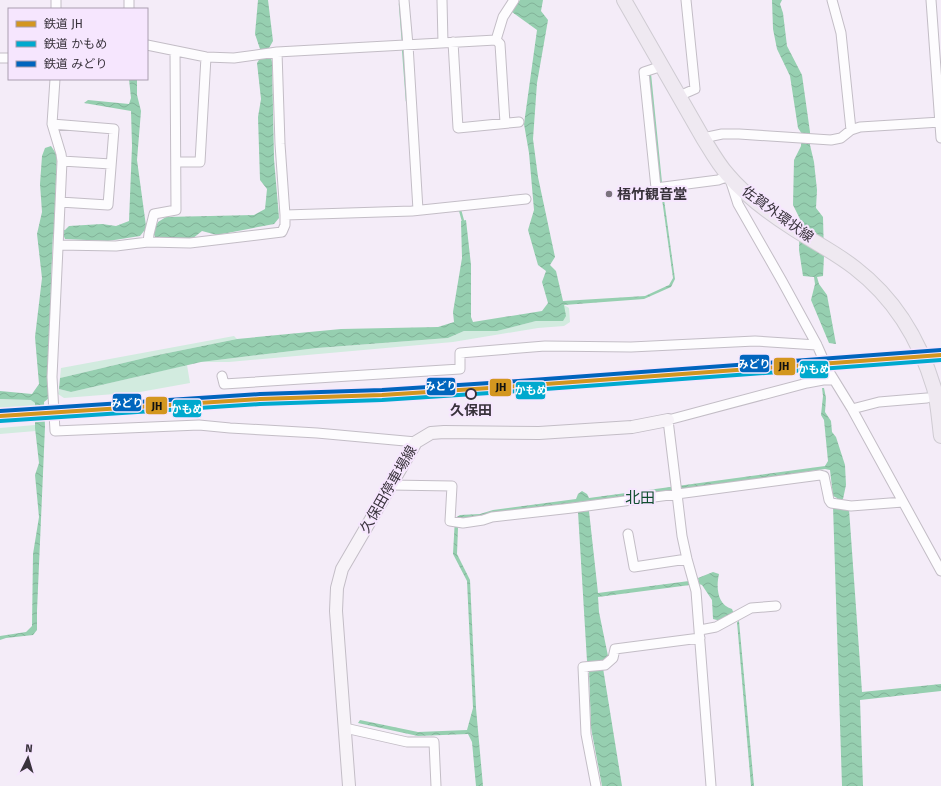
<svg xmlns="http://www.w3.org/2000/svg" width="941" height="786" font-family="'Fira Sans','Noto Sans JP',sans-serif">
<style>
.grass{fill:#d2ebdf}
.water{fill:url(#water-waves)}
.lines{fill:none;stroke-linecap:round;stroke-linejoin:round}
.stream{stroke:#96cfb0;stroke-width:2.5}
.minor-casing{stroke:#c3bdc6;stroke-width:11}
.secondary-casing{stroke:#c3bdc6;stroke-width:14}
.primary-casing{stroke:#cfcbd2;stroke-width:16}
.minor{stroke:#fdfcfe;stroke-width:9}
.secondary{stroke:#f7f3f8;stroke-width:12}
.primary{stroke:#efe9f1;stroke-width:14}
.rail-1-casing{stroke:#f6e6fe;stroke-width:7}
.rail-2-casing{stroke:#f6e6fe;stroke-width:7}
.rail-3-casing{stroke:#f6e6fe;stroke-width:7}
.rail-1{stroke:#d3961f;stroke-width:4}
.rail-2{stroke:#00a9ce;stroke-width:4}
.rail-3{stroke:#0065bd;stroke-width:4}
.poi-dot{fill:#7a737d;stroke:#f6e6fe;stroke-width:1.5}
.stop-dot{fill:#f6e6fe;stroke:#38323b;stroke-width:2}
.labels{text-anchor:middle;stroke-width:4;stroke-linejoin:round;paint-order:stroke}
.poi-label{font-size:14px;font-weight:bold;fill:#38323b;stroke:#f6e6fe;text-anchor:start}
.street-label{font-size:14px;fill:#38323b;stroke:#f6e6fe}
.stop-label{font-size:14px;font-weight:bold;fill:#38323b;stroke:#f6e6fe}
.neighbourhood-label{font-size:15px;fill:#114e30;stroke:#f6e6fe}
.line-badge{stroke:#f6e6fe;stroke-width:1.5}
.badge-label{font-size:11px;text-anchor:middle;font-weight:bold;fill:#fff}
.pale-badge-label{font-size:11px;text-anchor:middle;font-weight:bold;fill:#111}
</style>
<defs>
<pattern id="water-waves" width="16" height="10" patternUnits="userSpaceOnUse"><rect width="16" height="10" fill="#96cfb0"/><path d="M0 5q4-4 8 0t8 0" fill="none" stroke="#82b298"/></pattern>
</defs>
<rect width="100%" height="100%" fill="#f4ecf8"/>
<path class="grass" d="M 564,305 L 569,308 L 570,322 L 564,326 L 538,328 L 453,342 L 229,362 L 201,362 L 317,348 L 448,338 L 464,331 L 497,331 L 536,321 L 563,321 Z
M 234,336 L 237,339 L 153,356 L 60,378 L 61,368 Z
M 187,365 L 190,383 L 140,392 L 64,398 L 58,394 L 59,389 L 71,392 Z
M 0,399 L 32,400 L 35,403 L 35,407 L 0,408 Z
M 35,425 L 36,431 L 0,434 L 0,428 Z"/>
<path class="water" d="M 258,0 L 268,0 L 273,41 L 269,48 L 272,62 L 274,159 L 279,218 L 274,224 L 217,235 L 202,231 L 192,239 L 155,237 L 153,232 L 144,231 L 140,236 L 108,241 L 65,239 L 63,234 L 53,234 L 51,282 L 49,398 L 44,402 L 45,427 L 37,611 L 37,630 L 33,635 L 6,638 L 0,640 L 0,636 L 26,632 L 32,626 L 33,554 L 39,517 L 35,475 L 39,463 L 35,428 L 35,403 L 31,400 L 0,399 L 0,391 L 32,394 L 39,384 L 35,337 L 42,278 L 37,234 L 42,212 L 40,184 L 42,156 L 45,148 L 51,146 L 57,155 L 54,229 L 65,230 L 69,226 L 102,224 L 116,226 L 129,221 L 132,146 L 131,111 L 84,103 L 88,100 L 129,104 L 131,98 L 129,79 L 137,79 L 137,95 L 141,111 L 137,160 L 146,226 L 155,228 L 158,222 L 166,217 L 254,215 L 265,209 L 267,189 L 260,180 L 258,117 L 261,99 L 257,63 L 262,55 L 255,34 Z
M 520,0 L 543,0 L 541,11 L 548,20 L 537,83 L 533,139 L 538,177 L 555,257 L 550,265 L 556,271 L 563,301 L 645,296 L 669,285 L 673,278 L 661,192 L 663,192 L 675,279 L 671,287 L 644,299 L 564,305 L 566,316 L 563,321 L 536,321 L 497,331 L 464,331 L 448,338 L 317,348 L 201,362 L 71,392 L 59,389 L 60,378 L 153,356 L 237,339 L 341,329 L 438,327 L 454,322 L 453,312 L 462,258 L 461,221 L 466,220 L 471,265 L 471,317 L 473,322 L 542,311 L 548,303 L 542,282 L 546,271 L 538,265 L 528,230 L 534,210 L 529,153 L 524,124 L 537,30 L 512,12 Z
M 772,0 L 782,0 L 780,4 L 783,13 L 787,46 L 802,75 L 810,132 L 810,145 L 814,162 L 817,190 L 816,208 L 823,217 L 824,256 L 823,276 L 817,277 L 819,284 L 827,295 L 836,344 L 829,343 L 811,300 L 815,284 L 814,277 L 803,276 L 799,250 L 800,219 L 793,205 L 794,160 L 801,146 L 802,134 L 798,128 L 790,76 L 777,49 L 773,29 Z
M 822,388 L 824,388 L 826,398 L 825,412 L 831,421 L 832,432 L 836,437 L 845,465 L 846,485 L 843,499 L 840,499 L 841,506 L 849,509 L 862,692 L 941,684 L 941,691 L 860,700 L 863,786 L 842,786 L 833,506 L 837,506 L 837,498 L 833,496 L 830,470 L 825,469 L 682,490 L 672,490 L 493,513 L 480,517 L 462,518 L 458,528 L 457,554 L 470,580 L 476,708 L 483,786 L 476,786 L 472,742 L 468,734 L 418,736 L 358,723 L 360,720 L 418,732 L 467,730 L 473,708 L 467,581 L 453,554 L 455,518 L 460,515 L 480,514 L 493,510 L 576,499 L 578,494 L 582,491 L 587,494 L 589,498 L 825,466 L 828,461 L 824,420 L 821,415 L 823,396 Z
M 589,511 L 598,593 L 689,581 L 690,585 L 598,597 L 599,612 L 608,656 L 603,662 L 603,668 L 622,786 L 602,786 L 591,728 L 589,670 L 593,662 L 587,661 L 578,512 Z
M 713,572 L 719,574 C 716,587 717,605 732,609 L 734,614 L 721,621 L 713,619 L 712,600 L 702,585 L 699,584 L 698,578 Z
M 739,621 L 754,786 L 751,786 L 737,622 Z"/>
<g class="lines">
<path class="stream" d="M 400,4 L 403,43
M 403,48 L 407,101
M 650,76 L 661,185
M 458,210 L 460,210 L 463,221"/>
<defs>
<path id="minor" d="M 129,0 L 129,9
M 404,0 L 408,45 L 418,210
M 442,0 L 443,43
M 832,0 L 841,33 L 851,130
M 931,0 L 941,138
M 56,9 L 56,0
M 496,40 L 500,44 L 505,123
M 453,42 L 458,128 L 519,122
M 147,45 L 206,57 L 234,58 L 277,52 L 496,40 L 503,17 L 514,0
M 0,58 L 9,58
M 662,66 L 644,72 L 656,188 L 718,180 L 729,176 L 738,204 L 782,281 L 817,345 L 828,370 L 852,409 L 941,571
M 55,79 L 52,124 L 61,154 L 62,161 L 52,377 L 55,431 L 199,425 L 230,428 L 317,433 L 416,442
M 679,96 L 695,89 L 686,0
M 52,124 L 114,129 L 108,205 L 60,202
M 703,138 L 722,134 L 739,134 L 831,140 L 841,138 L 851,130 L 860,127 L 941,122
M 62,161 L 111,164
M 176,162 L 200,162 L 206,57
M 285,215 L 412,211 L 526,199
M 148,242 L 149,234 L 154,214 L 176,210 L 175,51
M 59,245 L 116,246 L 148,242 L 190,243 L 282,232 L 285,225 L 285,215 L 280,144 L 277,52
M 222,376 L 224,384 L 460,369 L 460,353 L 545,346 L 631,347 L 755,341 L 817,345
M 852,409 L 879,402 L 927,398
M 390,485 L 452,486 L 450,521 L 463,523 L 483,520 L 492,517 L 572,508 L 820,475 L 824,476 L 829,500 L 831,503 L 851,506 L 903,502
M 628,534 L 634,567 L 687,559
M 700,630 L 716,627 L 751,608 L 776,606
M 345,728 L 407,742 L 434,742 L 436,786
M 596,786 L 586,734 L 583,667 L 605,665 L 613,658 L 615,649 L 700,638
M 711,786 L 696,591 L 687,559 L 682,536 L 677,494 L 668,420 L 807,383 L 823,380 L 834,380"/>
<path id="secondary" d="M 349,786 L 336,611 L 337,588 L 342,569 L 416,442 L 431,433 L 444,432 L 539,433 L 632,427 L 668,420"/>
<path id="primary" d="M 624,0 L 703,138 C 711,151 718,164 728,175 C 745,195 772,215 794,229 C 814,242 836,253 855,268 C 894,298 920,341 934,388 C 938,403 939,420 941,436"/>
</defs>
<use href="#minor" class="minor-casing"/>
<use href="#secondary" class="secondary-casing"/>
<use href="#primary" class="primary-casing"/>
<use href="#minor" class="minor"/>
<use href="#secondary" class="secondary"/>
<use href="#primary" class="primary"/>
<defs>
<path id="rail-1" d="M 0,416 L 260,399 L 382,395 L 505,387 L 941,355"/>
<path id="rail-2" d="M 0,421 L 260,404 L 382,400 L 505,392 L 941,360"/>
<path id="rail-3" d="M 0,411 L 260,394 L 382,390 L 505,382 L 941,350"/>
</defs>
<use href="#rail-1" class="rail-1-casing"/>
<use href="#rail-2" class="rail-2-casing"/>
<use href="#rail-3" class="rail-3-casing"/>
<use href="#rail-1" class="rail-1"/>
<use href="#rail-2" class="rail-2"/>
<use href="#rail-3" class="rail-3"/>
</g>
<circle class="poi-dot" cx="609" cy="194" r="4"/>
<circle class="stop-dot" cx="471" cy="394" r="5"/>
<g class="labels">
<g class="poi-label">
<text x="617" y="199">梧竹観音堂</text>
</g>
<g class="street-label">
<text transform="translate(778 214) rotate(36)" y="5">佐賀外環状線</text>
<text transform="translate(388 489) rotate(-60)" y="5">久保田停車場線</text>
</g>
<g class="stop-label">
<text x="471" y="415">久保田</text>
</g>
<g class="neighbourhood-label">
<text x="640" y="503">北田</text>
</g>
</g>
<g class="line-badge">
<rect x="739" y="354" width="31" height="19" rx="4" fill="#0065bd"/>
<rect x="773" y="357" width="23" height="19" rx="4" fill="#d3961f"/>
<rect x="799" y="360" width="30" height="19" rx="4" fill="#00a9ce"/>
<rect x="426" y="377" width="30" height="19" rx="4" fill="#0065bd"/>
<rect x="489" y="378" width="23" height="19" rx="4" fill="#d3961f"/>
<rect x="515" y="381" width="31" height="19" rx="4" fill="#00a9ce"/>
<rect x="112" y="393" width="30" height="19" rx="4" fill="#0065bd"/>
<rect x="145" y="396" width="23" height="19" rx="4" fill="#d3961f"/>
<rect x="172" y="399" width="30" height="19" rx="4" fill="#00a9ce"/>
</g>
<g class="badge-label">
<text x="754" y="368">みどり</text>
<text x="814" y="373">かもめ</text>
<text x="441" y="390">みどり</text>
<text x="531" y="394">かもめ</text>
<text x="127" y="407">みどり</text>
<text x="187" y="413">かもめ</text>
</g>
<g class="pale-badge-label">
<text x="784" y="370">JH</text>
<text x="501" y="391">JH</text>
<text x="157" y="410">JH</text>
</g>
<rect x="8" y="8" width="140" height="72" fill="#f6e6fe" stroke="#aa9eb0"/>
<rect x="16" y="21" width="20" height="6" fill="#d3961f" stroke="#aa9eb0"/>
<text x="44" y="28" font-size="12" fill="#38323b">鉄道 JH</text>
<rect x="16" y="41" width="20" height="6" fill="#00a9ce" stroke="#aa9eb0"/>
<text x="44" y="48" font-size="12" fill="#38323b">鉄道 かもめ</text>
<rect x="16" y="61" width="20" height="6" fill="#0065bd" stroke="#aa9eb0"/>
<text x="44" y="68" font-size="12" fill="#38323b">鉄道 みどり</text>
<g transform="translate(28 758) rotate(5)" stroke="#f6e6fe" stroke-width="3" paint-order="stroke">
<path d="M0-3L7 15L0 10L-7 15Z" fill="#38323b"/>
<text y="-6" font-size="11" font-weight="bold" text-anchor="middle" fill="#38323b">N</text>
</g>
</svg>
